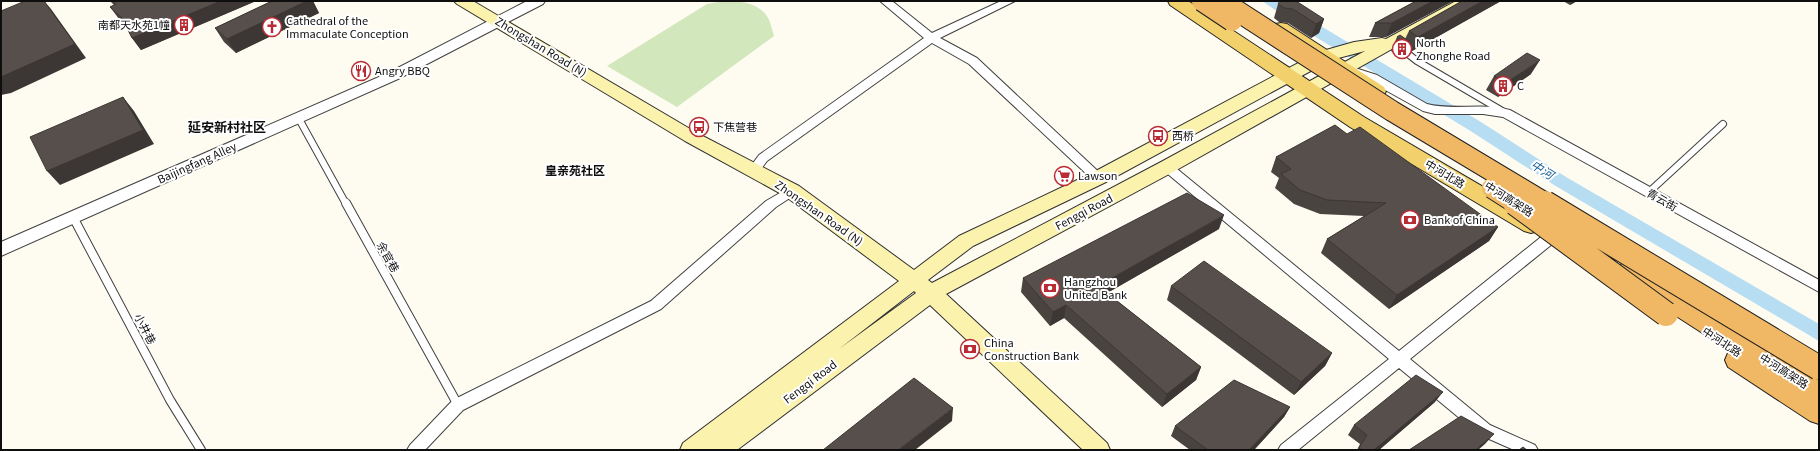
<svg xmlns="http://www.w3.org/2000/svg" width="1820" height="451" font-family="Georgia,'Noto Sans SC',serif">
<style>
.green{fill:#d2e7bb}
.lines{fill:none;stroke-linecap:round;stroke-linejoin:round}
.canal{fill:#b7ddf3;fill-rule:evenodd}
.service-far1-casing{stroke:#414141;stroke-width:8}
.service-casing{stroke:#414141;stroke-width:10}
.minor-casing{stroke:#414141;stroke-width:2}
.tertiary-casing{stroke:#414141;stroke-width:2}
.secondary-casing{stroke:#303030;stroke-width:2}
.primary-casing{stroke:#1f1f1f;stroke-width:2}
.trunk-casing{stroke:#1f1f1f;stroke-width:2}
.service-far1{stroke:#fff;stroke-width:6}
.service{stroke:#fff;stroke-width:8}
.minor{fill:#fff;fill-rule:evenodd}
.tertiary{fill:#fff;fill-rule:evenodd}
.secondary{fill:#fbf2ae;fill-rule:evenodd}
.primary{fill:#f2d06c;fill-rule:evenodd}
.trunk{fill:#f0b865;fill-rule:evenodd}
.trunk-bridge-far1-casing{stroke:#1f1f1f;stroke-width:22;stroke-linecap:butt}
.trunk-bridge-casing{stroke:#1f1f1f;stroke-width:26;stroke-linecap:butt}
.trunk-bridge-far1{stroke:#f0b865;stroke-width:20}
.trunk-bridge{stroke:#f0b865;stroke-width:24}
.wall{fill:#4a4440}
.shaded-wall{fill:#3c3734}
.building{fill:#564f4b;stroke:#3c3734}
.labels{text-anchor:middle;stroke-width:4;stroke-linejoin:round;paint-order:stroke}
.poi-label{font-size:11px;fill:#0e0e0e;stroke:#fff;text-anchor:start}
.street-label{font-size:11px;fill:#0e0e0e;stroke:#fff}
.water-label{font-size:12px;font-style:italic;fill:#1d649a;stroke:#fff}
.neighbourhood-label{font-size:12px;font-weight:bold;fill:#0e0e0e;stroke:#fff}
.quarter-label{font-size:13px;font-weight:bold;fill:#0e0e0e;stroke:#fff}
</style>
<rect width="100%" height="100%" fill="#fefbf0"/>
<path class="green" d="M 724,1 C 740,1 759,2 768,18 C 771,23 772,30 774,36 L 677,107 L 607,66 L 707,4 Z"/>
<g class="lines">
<path class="canal" d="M 1262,1 L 1279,1 L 1481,122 L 1566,177 L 1819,324 L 1819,341 L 1554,185 L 1469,130 L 1314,36 Z"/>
<defs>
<path id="service-far1" d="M 1399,47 L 1417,61 L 1504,112
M 299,119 L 346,204
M 1649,192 L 1723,124"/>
<path id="service" d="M 346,203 L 458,405
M 73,217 L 170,400 L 201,450"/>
<path id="minor" d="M 880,1 L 892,1 L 932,33 L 1001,1 L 1015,1 L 940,38 L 977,58 L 1102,175 L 1104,178 L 1102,181 L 1094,181 L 969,64 L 932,43 L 767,161 L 758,173 L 750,173 L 748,170 L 759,155 L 924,38 Z
M 1352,67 L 1377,75 L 1427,104 C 1454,111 1483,102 1510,110 L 1819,280 L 1819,292 L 1503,117 L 1483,114 L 1435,114 L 1423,111 L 1369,81 L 1348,74 L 1346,71 L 1348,68 Z
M 1167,163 L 1171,164 L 1399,351 L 1546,233 L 1551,232 L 1556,233 L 1558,237 L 1556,241 L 1410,359 L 1490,425 L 1535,445 L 1538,450 L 1514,450 L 1480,435 L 1399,368 L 1298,450 L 1278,450 L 1281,445 L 1389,359 L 1163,170 L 1161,167 L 1163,164 Z
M 792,186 L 796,188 L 798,191 L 796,194 L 776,207 L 661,309 L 463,410 L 425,450 L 407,450 L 410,445 L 453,400 L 651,301 L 766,201 Z"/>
<path id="tertiary" d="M 527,1 L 545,1 L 543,4 L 398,79 L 1,256 L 1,242 L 388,73 Z"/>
<path id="secondary" d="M 454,1 L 473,1 L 697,133 L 799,186 L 914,270 L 959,236 L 1092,173 L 1319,52 L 1354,42 L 1382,38 L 1386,39 L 1456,1 L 1475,1 L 1472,4 L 1173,172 L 946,294 L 1107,443 L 1110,450 L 1083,450 L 930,305 L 737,450 L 680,450 L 683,443 L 899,281 L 785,196 L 685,141 L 457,4 ZM 1365,51 L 1161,162 L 932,283 L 928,280 L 973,246 L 1104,183 L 1331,60 ZM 914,291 L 916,293 L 839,349 Z"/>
<path id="primary" d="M 1168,1 L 1188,1 L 1364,117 L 1538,219 L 1541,225 L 1538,231 L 1531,233 L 1524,231 L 1350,127 L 1170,5 Z
M 1281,23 L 1287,24 L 1384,87 L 1386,91 L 1384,95 L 1377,97 L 1370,95 L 1275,32 L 1272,28 L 1275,24 Z"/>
<path id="trunk" d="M 1625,263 L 1633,266 L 1819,381 L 1819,424 L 1810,421 L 1728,367 L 1725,360 L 1728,353 L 1732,352 L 1617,278 L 1614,272 L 1617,266 Z"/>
</defs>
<use href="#service-far1" class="service-far1-casing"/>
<use href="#service" class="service-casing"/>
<use href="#minor" class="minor-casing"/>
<use href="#tertiary" class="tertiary-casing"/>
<use href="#secondary" class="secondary-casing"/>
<use href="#primary" class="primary-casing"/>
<use href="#trunk" class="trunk-casing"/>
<use href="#service-far1" class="service-far1"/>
<use href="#service" class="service"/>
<use href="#minor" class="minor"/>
<use href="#tertiary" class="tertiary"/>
<use href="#secondary" class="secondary"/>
<use href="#primary" class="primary"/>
<use href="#trunk" class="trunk"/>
<defs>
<path id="trunk-bridge-far1" d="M 1202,1 L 1232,21
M 1222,1 L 1392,111 L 1547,204
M 1492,188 L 1517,204"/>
<path id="trunk-bridge" d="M 1515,203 L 1666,314
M 1545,203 L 1819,368"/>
</defs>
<use href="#trunk-bridge-far1" class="trunk-bridge-far1-casing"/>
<use href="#trunk-bridge" class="trunk-bridge-casing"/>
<use href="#trunk-bridge-far1" class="trunk-bridge-far1"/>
<use href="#trunk-bridge" class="trunk-bridge"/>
</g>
<path class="wall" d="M 110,1 L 256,1 L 141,50 L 132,38 L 125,25 L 119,19 L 110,7 L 114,5 Z
M 272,1 L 313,1 L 319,13 L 236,53 L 224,42 L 215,28 Z
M 1416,1 L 1453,1 L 1386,37 L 1369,37 L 1375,23 Z
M 1462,1 L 1501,1 L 1412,51 L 1407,48 L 1403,56 L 1400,58 L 1391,51 L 1397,37 L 1405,39 L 1409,31 Z
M 1563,1 L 1577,1 L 1570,5 Z
M 1278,4 L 1324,19 L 1319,33 L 1311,38 L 1288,23 L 1279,22 L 1274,18 Z
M 1531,74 L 1498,97 L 1486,90 L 1494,76 Z
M 1347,134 L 1498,227 L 1489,241 L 1389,309 L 1321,253 L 1327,239 L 1364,216 L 1320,214 L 1294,204 L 1275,188 L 1279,178 L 1271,172 L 1276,157 Z
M 1219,229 L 1107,293 L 1201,367 L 1196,380 L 1162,407 L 1064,318 L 1050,326 L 1021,292 L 1023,278 Z
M 1171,286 L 1332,353 L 1325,366 L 1294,395 L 1167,300 Z
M 1435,402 L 1379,450 L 1357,450 L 1360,444 L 1348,435 L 1354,425 Z
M 1290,407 L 1284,417 L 1254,450 L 1190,450 L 1171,436 L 1175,426 Z"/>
<path class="shaded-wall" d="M 44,1 L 51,9 L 86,58 L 11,93 L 1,95 L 1,77 Z
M 221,1 L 256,1 L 141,50 L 132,38 Z
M 307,1 L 313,1 L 319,13 L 236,53 L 227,39 Z
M 1433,1 L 1453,1 L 1386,37 L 1392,23 Z
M 1483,1 L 1501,1 L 1412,51 L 1418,37 Z
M 1572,1 L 1577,1 L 1570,5 Z
M 1324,19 L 1319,33 L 1311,38 L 1316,24 Z
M 1410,42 L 1403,56 L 1400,58 L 1407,44 Z
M 1540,60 L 1531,74 L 1498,97 L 1506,83 Z
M 123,97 L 134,111 L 154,144 L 60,185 L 47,171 Z
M 1224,215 L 1219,229 L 1095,300 L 1098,286 Z
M 1498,227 L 1489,241 L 1389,309 L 1397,295 Z
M 1066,305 L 1064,318 L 1050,326 L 1053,312 Z
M 1332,353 L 1325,366 L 1294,395 L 1301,382 Z
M 1201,367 L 1196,380 L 1162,407 L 1167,394 Z
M 1443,392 L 1435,402 L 1379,450 L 1374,450 Z
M 1290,407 L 1284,417 L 1254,450 L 1249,450 Z
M 953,408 L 952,421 L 915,450 L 898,450 Z
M 1494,434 L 1485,444 L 1478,450 L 1475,450 Z"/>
<path class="building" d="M 25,1 L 44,1 L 75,44 L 1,77 L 1,11 Z
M 113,1 L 221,1 L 132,38 L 122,18 L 110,7 L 116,4 Z
M 272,1 L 307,1 L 227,39 L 215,28 Z
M 1280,1 L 1296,1 L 1324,19 L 1316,24 L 1293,9 L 1284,8 L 1278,4 Z
M 1416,1 L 1433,1 L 1392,23 L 1375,23 Z
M 1462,1 L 1483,1 L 1418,37 L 1409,31 Z
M 1400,35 L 1410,42 L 1407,44 L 1397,37 Z
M 1527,53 L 1540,60 L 1506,83 L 1494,76 Z
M 123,97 L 143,130 L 47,171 L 30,137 Z
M 1335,125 L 1347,134 L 1360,127 L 1498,227 L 1397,295 L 1327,239 L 1386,203 L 1327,200 L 1300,190 L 1281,174 L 1291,169 L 1276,157 Z
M 1187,193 L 1224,215 L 1098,286 L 1201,367 L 1167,394 L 1066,305 L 1053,312 L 1023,278 Z
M 1204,261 L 1332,353 L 1301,382 L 1171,286 Z
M 1416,375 L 1443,392 L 1374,450 L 1362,450 L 1359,448 L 1367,435 L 1354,425 Z
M 914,378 L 953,408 L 898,450 L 823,450 Z
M 1234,380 L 1290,407 L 1249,450 L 1208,450 L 1175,426 Z
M 1461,416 L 1494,434 L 1475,450 L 1409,450 Z
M 1523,447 L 1527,450 L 1519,450 Z"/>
<defs>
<symbol id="building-ring" viewBox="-11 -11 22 22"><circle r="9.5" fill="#fff" stroke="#b82c34" stroke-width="1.5"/><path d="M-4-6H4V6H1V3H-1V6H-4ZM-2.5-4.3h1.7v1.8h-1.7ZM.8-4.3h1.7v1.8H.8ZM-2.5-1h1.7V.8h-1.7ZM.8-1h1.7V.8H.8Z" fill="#b82c34"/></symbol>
<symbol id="church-ring" viewBox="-11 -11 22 22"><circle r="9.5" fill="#fff" stroke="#b82c34" stroke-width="1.5"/><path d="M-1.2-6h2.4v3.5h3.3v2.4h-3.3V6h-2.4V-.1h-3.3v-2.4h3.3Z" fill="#b82c34"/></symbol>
<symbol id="restaurant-ring" viewBox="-11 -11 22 22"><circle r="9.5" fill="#fff" stroke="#b82c34" stroke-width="1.5"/><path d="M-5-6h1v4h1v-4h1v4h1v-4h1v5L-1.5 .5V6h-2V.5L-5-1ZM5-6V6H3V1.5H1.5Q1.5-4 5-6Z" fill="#b82c34"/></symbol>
<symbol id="bus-ring" viewBox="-11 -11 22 22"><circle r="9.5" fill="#fff" stroke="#b82c34" stroke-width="1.5"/><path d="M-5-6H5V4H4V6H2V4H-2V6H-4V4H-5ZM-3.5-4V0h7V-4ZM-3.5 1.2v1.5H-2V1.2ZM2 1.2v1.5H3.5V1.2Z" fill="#b82c34"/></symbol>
<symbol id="supermarket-ring" viewBox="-11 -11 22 22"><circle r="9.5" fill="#fff" stroke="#b82c34" stroke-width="1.5"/><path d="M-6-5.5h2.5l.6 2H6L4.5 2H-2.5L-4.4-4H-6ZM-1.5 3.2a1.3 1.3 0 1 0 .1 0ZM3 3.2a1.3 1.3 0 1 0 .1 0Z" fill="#b82c34"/></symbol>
<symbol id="bank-ring" viewBox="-11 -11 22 22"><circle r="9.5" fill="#fff" stroke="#b82c34" stroke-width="1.5"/><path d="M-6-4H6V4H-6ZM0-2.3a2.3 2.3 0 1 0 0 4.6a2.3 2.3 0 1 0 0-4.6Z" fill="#b82c34"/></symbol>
</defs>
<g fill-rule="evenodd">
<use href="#building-ring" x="173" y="14" width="22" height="22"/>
<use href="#church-ring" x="261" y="16" width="22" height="22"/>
<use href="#building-ring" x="1391" y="38" width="22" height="22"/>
<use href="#restaurant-ring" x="350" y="60" width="22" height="22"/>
<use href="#building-ring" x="1492" y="75" width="22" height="22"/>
<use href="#bus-ring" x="688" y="116" width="22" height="22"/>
<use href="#bus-ring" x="1147" y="125" width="22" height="22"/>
<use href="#supermarket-ring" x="1053" y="165" width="22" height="22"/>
<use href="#bank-ring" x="1399" y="209" width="22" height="22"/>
<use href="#bank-ring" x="1039" y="277" width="22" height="22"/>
<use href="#bank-ring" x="959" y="338" width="22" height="22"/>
</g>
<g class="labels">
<g class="poi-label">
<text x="286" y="25">Cathedral of the<tspan x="286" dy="13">Immaculate Conception</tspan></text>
<text x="170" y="29" text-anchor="end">南都天水苑1幢</text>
<text x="1416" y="47">North<tspan x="1416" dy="13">Zhonghe Road</tspan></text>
<text x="375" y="75">Angry BBQ</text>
<text x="1517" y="90">C</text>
<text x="713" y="131">下焦营巷</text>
<text x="1172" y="140">西桥</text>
<text x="1078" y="180">Lawson</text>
<text x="1424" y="224">Bank of China</text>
<text x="1064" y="286">Hangzhou<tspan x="1064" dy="13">United Bank</tspan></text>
<text x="984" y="347">China<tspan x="984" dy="13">Construction Bank</tspan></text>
</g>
<g class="street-label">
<text transform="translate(541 47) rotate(31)" y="4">Zhongshan Road (N)</text>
<text transform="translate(197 163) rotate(-24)" y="4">Baijingfang Alley</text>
<text transform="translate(1445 174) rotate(31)" y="4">中河北路</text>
<text transform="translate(1509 199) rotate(32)" y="4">中河高架路</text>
<text transform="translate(1662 200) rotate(29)" y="4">青云街</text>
<text transform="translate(1084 212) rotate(-28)" y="4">Fengqi Road</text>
<text transform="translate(819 213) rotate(35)" y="4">Zhongshan Road (N)</text>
<text transform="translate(388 257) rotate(61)" y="4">余官巷</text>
<text transform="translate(145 329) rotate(62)" y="4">小井巷</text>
<text transform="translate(1722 342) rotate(33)" y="4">中河北路</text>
<text transform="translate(1784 371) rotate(32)" y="4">中河高架路</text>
<text transform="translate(810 382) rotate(-37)" y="4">Fengqi Road</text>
</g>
<g class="water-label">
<text transform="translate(1542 170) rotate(32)" y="4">中河</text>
</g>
<g class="neighbourhood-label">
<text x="575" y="175">皇亲苑社区</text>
</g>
<g class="quarter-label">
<text x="227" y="132">延安新村社区</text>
</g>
</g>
<rect width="1820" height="451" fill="none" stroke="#0e0e0e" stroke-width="4"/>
</svg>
